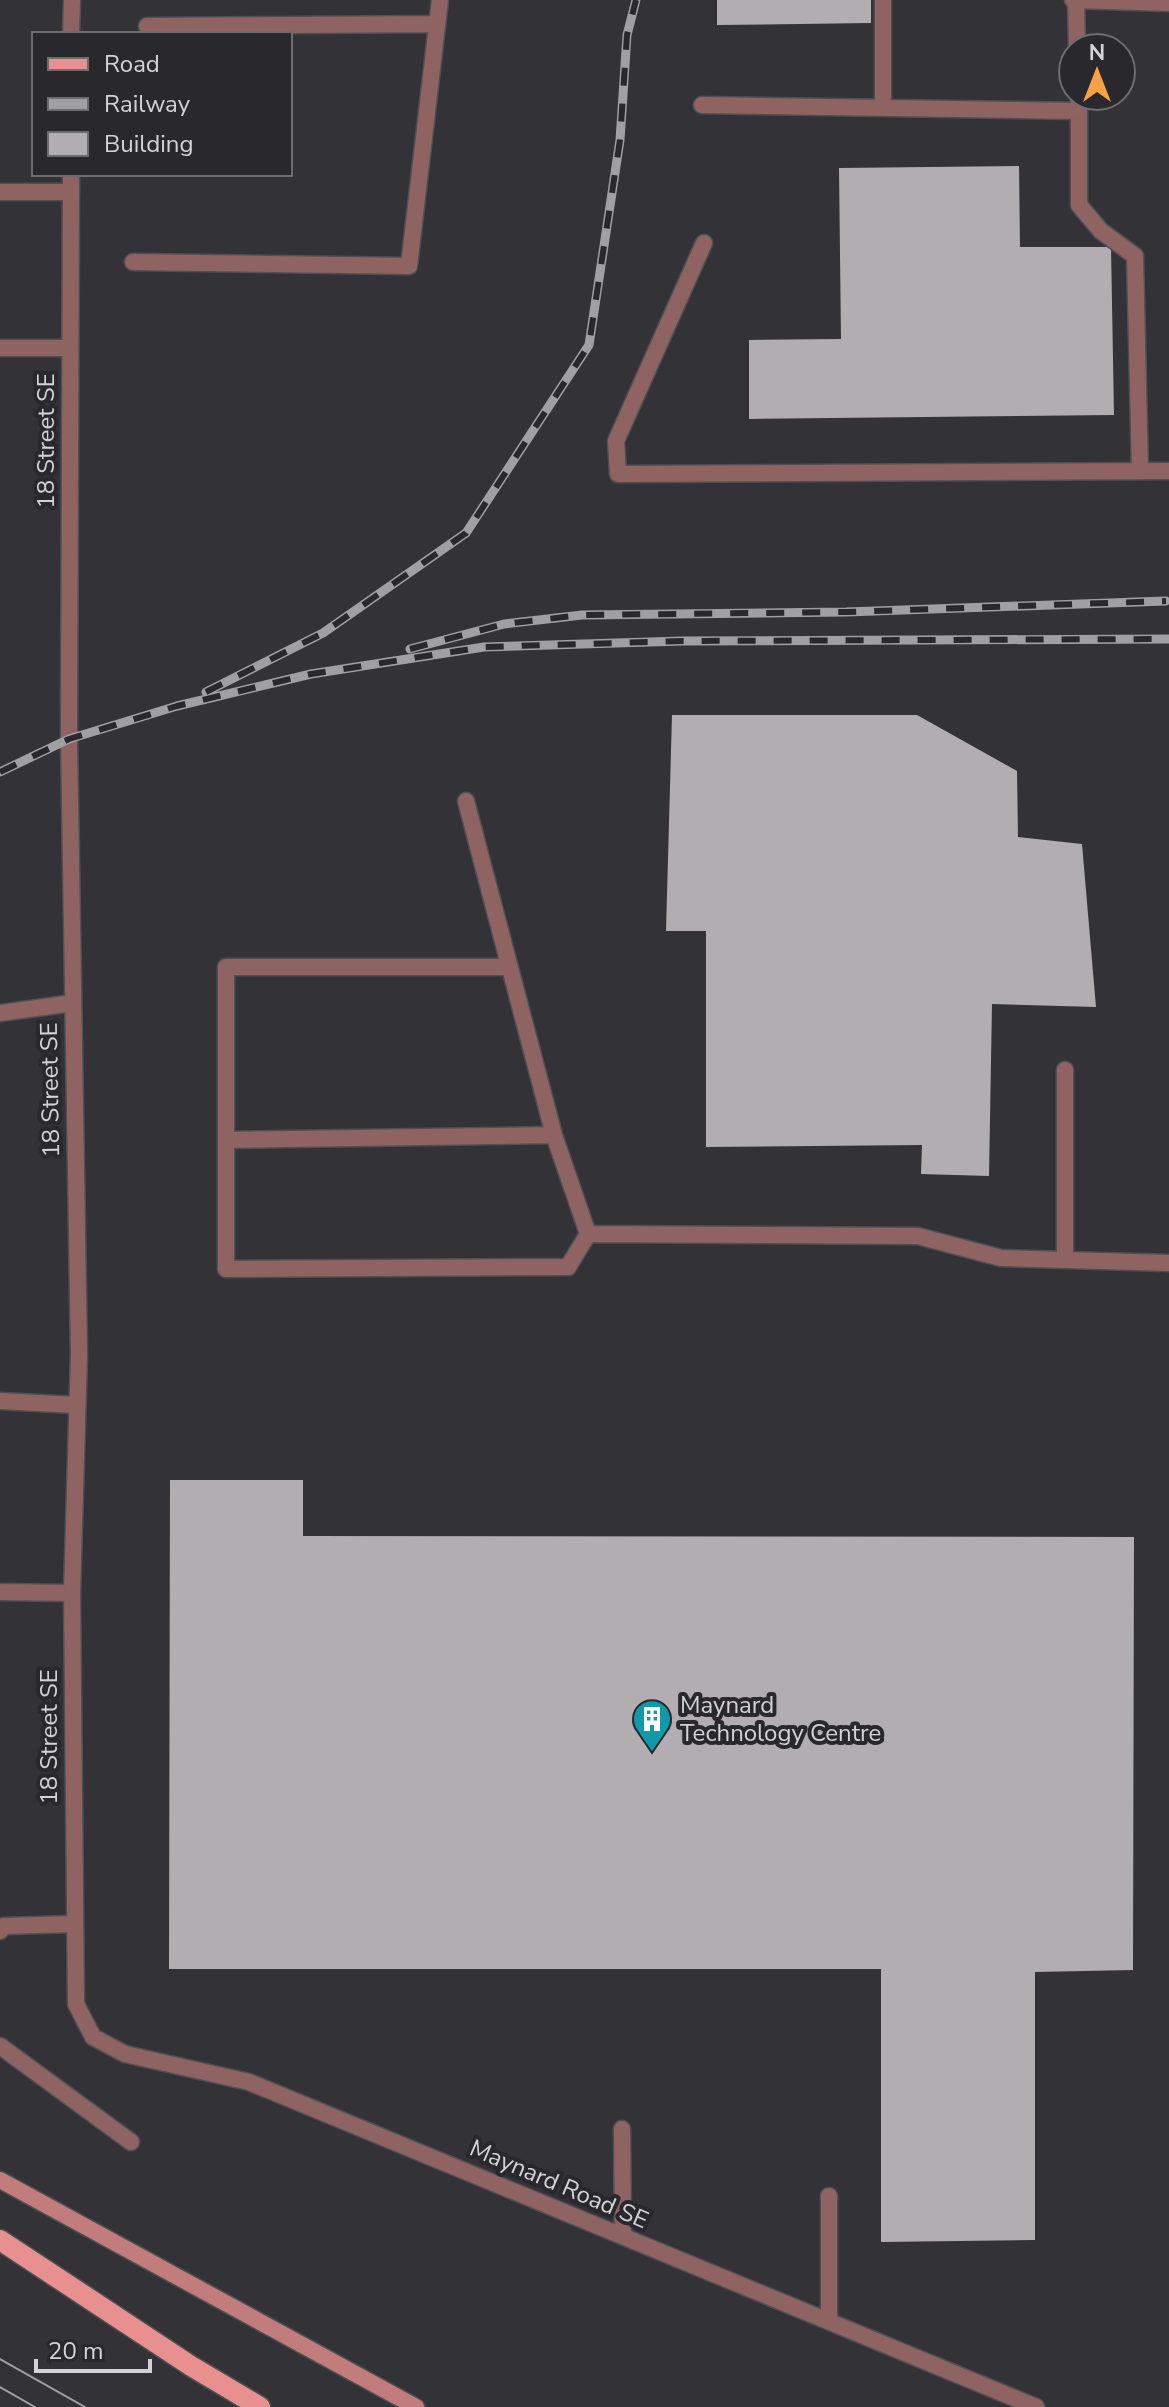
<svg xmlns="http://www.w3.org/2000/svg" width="1169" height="2407" font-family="'Nunito Sans',sans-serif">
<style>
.building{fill:#b2adb1}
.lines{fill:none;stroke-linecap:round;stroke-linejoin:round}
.lane-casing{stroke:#504f53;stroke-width:19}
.street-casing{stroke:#504f53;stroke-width:19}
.secondary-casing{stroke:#504f53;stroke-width:19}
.primary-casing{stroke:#504f53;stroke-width:23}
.lane{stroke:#8e6362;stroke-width:16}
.street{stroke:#8e6362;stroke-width:16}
.secondary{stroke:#c17d7b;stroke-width:16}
.primary{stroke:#e8908f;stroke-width:20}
.tram{stroke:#a09fa3;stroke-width:2}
.rail-casing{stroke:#a09fa3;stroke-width:9}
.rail{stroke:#29282c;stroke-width:6;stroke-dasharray:18;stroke-linecap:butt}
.labels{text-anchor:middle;stroke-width:8;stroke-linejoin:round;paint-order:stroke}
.street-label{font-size:24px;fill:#d3d2d5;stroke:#29282c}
.poi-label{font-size:24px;fill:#d3d2d5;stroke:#29282c;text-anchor:start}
</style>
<rect width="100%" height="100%" fill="#333236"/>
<path class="building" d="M 717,0 L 871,0 L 871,23 L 717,25 Z
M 1019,166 L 1020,247 L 1111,247 L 1114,415 L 749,419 L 749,340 L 841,339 L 839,168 Z
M 672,715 L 917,715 L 1017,771 L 1018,837 L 1082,844 L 1096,1007 L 992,1004 L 989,1176 L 921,1174 L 922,1145 L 706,1147 L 706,931 L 666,931 Z
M 170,1480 L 303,1480 L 303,1536 L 1134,1537 L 1133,1970 L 1035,1972 L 1035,2240 L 881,2242 L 881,1969 L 169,1969 Z"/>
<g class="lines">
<defs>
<path id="lane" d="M 883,0 L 883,108
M 1073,0 L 1169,3
M 1076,0 L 1077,48
M 147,26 L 437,24
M 702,105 L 1079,111 L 1079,96
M 1079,111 L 1079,205 L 1101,231 L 1135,256 L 1140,471
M 0,192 L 71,192
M 704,243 L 616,441 L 618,474 L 1169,471
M 133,262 L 409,266 L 440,0
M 0,348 L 70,348
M 466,801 L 554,1135 L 588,1234 L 918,1236 L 1001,1258 L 1169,1263
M 510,967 L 226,967 L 226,1269 L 568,1267 L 588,1234
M 0,1013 L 73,1003
M 226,1140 L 554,1135
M 1065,1260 L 1065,1070
M 0,1401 L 75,1405
M 0,1592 L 72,1593
M 0,1931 L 4,1926 L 74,1924
M 0,2046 L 131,2142
M 622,2129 L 623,2236
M 829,2196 L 829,2321"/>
<path id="street" d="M 71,34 L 72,0
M 71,174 L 69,739 L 79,1355 L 72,1593 L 76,2004 L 93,2037 L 125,2054 L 249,2082 L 1036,2407"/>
<path id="secondary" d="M 0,2180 L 416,2407"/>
<path id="primary" d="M 0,2240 L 191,2366 L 260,2407"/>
</defs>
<use href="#lane" class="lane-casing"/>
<use href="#street" class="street-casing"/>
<use href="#secondary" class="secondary-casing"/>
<use href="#primary" class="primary-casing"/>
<use href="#lane" class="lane"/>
<use href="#street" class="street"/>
<use href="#secondary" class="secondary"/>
<use href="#primary" class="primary"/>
<path class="tram" d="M 0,2359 L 85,2407
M 0,2387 L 35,2407"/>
<defs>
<path id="rail" d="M 410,649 L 504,624 L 582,615 L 846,612 L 1166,601
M 206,692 L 323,633 L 466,533 L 589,345 L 620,140 L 627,35 L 636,0
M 0,772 L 69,739 L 177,706 L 311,674 L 484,647 L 683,641 L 1169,639"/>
</defs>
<use href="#rail" class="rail-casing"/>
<use href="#rail" class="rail"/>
</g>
<defs>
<symbol id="building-pin" viewBox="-11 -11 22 30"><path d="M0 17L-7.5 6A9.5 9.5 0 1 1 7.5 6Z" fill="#0f9aa8" stroke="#29282c"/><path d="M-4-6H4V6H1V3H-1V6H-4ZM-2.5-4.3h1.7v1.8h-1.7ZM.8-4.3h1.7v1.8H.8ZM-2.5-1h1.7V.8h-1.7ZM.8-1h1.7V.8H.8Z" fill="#fff"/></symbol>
</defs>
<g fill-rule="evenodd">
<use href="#building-pin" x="630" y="1697" width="44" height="60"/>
</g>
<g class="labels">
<g class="street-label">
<text transform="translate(46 441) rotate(-90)" y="8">18 Street SE</text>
<text transform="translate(50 1090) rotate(-91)" y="8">18 Street SE</text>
<text transform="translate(49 1737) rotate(-90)" y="8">18 Street SE</text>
<text transform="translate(559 2184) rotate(23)" y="8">Maynard Road SE</text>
</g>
<g class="poi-label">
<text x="680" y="1713">Maynard<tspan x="680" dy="28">Technology Centre</tspan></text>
</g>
</g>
<rect x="32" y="32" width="260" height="144" fill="#29282c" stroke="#6d6c70" stroke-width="2"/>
<rect x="48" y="58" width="40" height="12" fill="#e8908f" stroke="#6d6c70" stroke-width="2"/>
<text x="104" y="72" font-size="24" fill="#d3d2d5">Road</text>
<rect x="48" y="98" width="40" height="12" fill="#a09fa3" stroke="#6d6c70" stroke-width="2"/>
<text x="104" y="112" font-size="24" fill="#d3d2d5">Railway</text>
<rect x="48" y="132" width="40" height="24" fill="#b2adb1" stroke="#6d6c70" stroke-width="2"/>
<text x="104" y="152" font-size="24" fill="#d3d2d5">Building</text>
<g transform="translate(1097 72)"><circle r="38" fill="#29282c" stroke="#6d6c70" stroke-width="2"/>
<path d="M0-6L14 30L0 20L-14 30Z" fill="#f6a247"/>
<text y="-12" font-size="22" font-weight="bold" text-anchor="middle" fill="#d3d2d5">N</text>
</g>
<path d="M36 2359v12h114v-12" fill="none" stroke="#d3d2d5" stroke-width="4"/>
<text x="48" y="2359" font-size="24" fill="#d3d2d5" stroke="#29282c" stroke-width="6" paint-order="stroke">20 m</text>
</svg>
